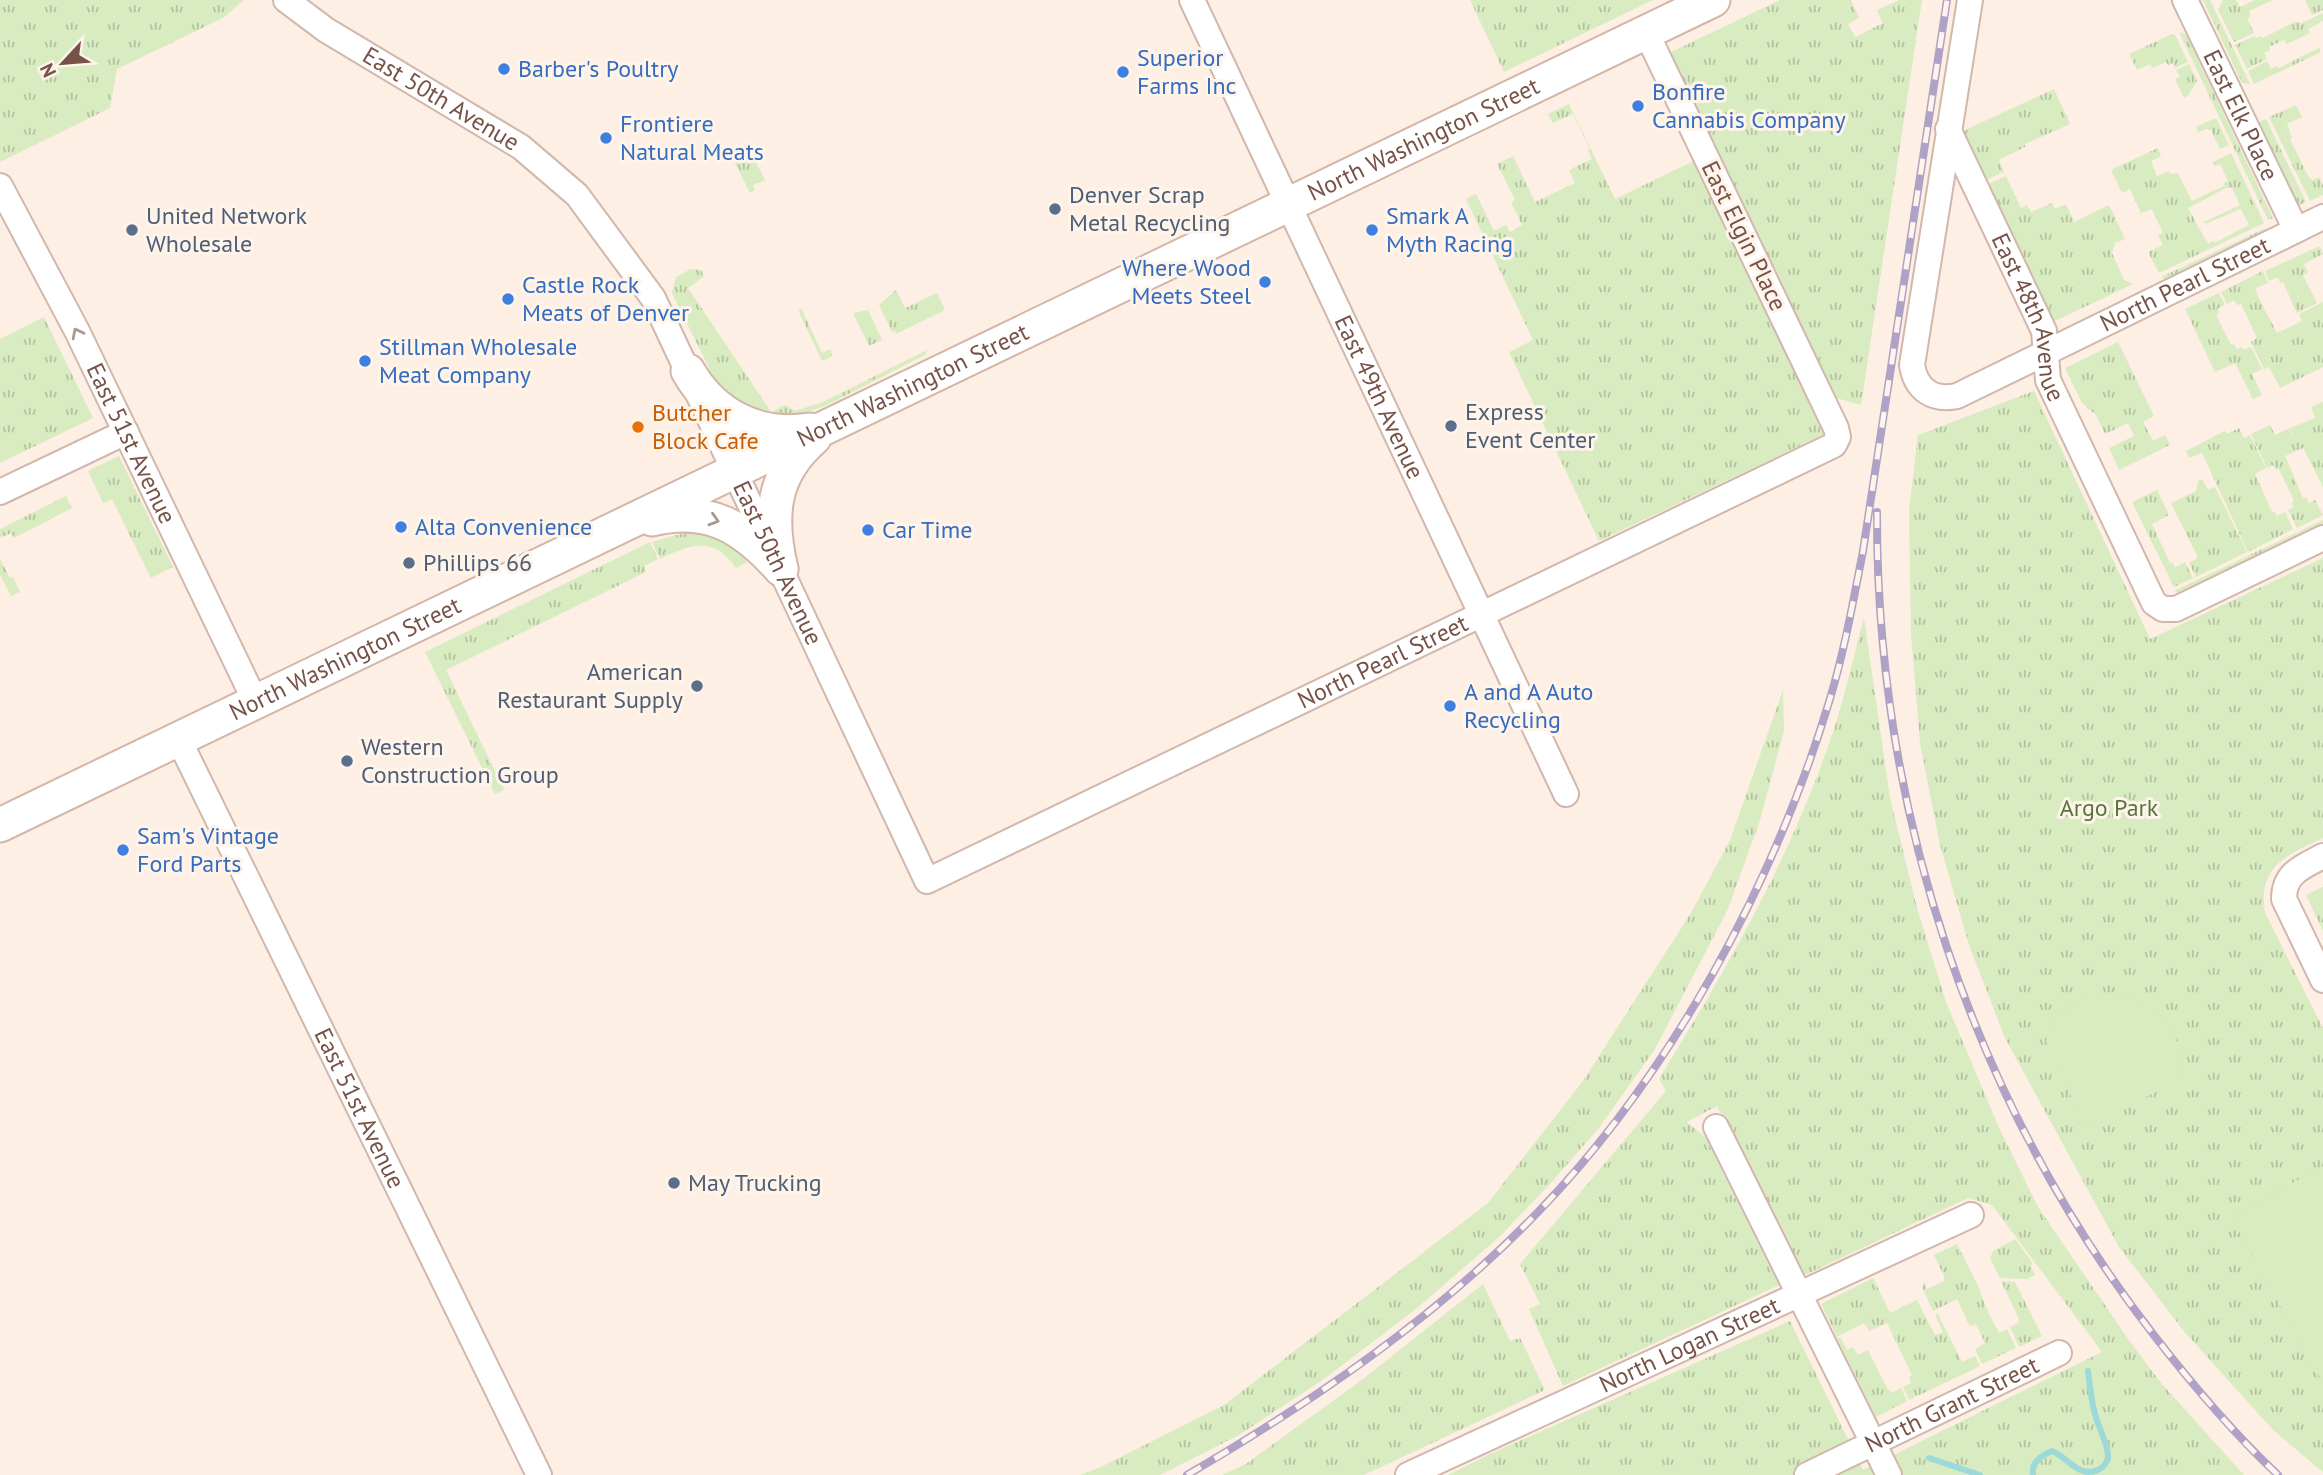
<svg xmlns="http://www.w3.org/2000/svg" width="2323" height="1475" font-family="'PT Sans',sans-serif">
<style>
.grass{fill:url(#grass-tufts);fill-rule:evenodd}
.pitch{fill:#d8ebc1}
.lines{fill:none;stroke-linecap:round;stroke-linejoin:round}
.stream{stroke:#9dd9d9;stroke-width:6}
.minor-casing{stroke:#d1b7ac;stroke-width:28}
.secondary-casing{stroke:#d4b6a9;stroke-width:37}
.minor{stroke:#fff;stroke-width:24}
.secondary{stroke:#fff;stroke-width:33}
.rail-casing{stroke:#b0a1c7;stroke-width:8}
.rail{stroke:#fff4ea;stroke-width:5;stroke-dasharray:16;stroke-linecap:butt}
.oneway{stroke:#ad9791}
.shop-dot{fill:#3f7fe0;stroke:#fff4ea;stroke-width:2.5}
.service-dot{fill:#5c6f8a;stroke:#fff4ea;stroke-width:2.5}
.food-dot{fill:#e8710a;stroke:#fff4ea;stroke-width:2.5}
.labels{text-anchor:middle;stroke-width:6;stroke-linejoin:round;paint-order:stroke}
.shop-label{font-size:24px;fill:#366cbe;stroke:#fff4ea;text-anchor:start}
.street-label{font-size:24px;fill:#765248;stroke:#fff4ea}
.service-label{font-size:24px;fill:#4e5e75;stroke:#fff4ea;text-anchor:start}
.food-label{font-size:24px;fill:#c56008;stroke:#fff4ea;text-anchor:start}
.park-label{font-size:24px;fill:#57763d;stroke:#fff4ea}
</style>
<defs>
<pattern id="grass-tufts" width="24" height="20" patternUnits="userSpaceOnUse" patternTransform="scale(1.75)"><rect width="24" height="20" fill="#d8ebc1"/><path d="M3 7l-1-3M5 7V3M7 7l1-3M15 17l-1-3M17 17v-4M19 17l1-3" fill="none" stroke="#b4c19f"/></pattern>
</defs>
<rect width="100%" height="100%" fill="#fdefe3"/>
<path class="grass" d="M 0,0 L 244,0 L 223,18 L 117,69 L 110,108 L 0,162 Z
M 1470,0 L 1653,0 L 1504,72 Z
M 1780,0 L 1851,0 L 1859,18 L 1848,24 L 1855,37 L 1883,23 L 1877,10 L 1899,0 L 1922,0 L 1861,405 L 1836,398 L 1667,54 Z
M 2203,0 L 2210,0 L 2250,84 L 2242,83 Z
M 2223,0 L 2236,0 L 2240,7 L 2255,0 L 2273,0 L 2249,11 L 2251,16 L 2247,19 L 2254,33 L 2234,42 L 2218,10 Z
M 2305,0 L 2323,0 L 2323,10 L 2312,15 Z
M 2323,13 L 2323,21 L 2308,29 L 2310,33 L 2287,44 L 2284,40 L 2269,47 L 2270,50 L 2264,53 L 2267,59 L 2247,69 L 2235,45 L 2255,36 L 2256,38 L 2261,36 L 2263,38 L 2295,22 L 2302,23 Z
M 2179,32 L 2186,34 L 2273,218 L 2268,220 Z
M 2172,34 L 2175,35 L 2188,62 L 2175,68 L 2173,63 L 2168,65 L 2166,62 L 2152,68 L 2150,64 L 2137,70 L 2129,54 Z
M 2319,48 L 2321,52 L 2254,84 L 2248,71 L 2267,61 L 2271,69 L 2277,66 L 2279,68 Z
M 2189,64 L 2197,81 L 2188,96 L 2184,98 L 2175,79 L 2180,77 L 2176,70 Z
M 2054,89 L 2070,124 L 2025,144 L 2025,147 L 1999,160 L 2004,172 L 1986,180 L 1963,131 Z
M 1569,104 L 1615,199 L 1698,159 L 1829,432 L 1599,541 L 1509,352 L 1533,340 L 1466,199 L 1476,194 L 1494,231 L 1506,225 L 1510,232 L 1522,225 L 1511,202 L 1515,200 L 1497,164 L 1513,156 L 1535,202 L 1575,183 L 1569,170 L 1592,159 L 1588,150 L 1590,149 L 1573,114 L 1553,123 L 1548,114 Z
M 2296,105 L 2302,117 L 2287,124 L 2292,138 L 2290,139 L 2308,176 L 2312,180 L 2319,177 L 2323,185 L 2323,195 L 2310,201 L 2269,117 Z
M 2216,118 L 2229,145 L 2220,149 L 2211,130 L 2206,129 L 2198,133 L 2196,127 Z
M 2266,119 L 2306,202 L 2299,205 L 2259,122 Z
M 741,145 L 749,149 L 765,180 L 753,185 L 755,190 L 750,193 L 729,151 Z
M 2158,148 L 2161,156 L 2151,161 L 2157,176 L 2169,171 L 2170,174 L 2178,173 L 2192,201 L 2224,186 L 2223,183 L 2228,181 L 2220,164 L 2215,166 L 2213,162 L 2231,153 L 2264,223 L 2159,273 L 2148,252 L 2163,245 L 2158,235 L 2163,233 L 2152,209 L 2141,213 L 2130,189 L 2122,193 L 2111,170 ZM 2226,188 L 2232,188 L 2240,205 L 2204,222 L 2205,224 L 2241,209 L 2249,225 L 2214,243 L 2213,241 L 2208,244 L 2188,208 Z
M 2006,176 L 2021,208 L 2027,205 L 2031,212 L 2052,203 L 2055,209 L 2066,204 L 2074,222 L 2109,205 L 2125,239 L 2115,243 L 2112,253 L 2124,280 L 2133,284 L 2053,322 L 1988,184 Z
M 2266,228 L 2267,231 L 2165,279 L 2161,277 Z
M 2320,246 L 2323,254 L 2304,264 L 2308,273 L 2303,275 L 2317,303 L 2297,313 L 2283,282 L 2280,283 L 2278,277 L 2269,281 L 2265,271 Z
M 691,269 L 701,270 L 704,276 L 688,288 L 771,412 L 785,405 L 795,411 L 823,402 L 927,350 L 925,355 L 825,406 L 791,417 L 756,417 L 717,384 L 672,293 L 676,277 Z
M 2263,271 L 2268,283 L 2256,288 L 2257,295 L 2277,333 L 2302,321 L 2299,314 L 2323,302 L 2323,367 L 2280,388 L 2269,367 L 2264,369 L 2251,342 L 2257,338 L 2241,304 L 2237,305 L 2234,300 L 2227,304 L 2221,292 Z
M 896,290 L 905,308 L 937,293 L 945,310 L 896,334 L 895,331 L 892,332 L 879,305 Z
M 2219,293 L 2225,305 L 2217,309 L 2219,313 L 2216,315 L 2231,345 L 2234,344 L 2237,349 L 2241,347 L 2244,350 L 2251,347 L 2262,369 L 2252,374 L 2262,395 L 2253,399 L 2235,363 L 2215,372 L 2185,309 Z
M 801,308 L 822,353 L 830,349 L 833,356 L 822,361 L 798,310 Z
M 868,310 L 882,340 L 869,346 L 853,313 Z
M 44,317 L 93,418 L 0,463 L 0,339 Z
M 2118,342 L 2154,416 L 2143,422 L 2153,441 L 2165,435 L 2170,445 L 2119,470 L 2109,448 L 2134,436 L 2128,423 L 2105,434 L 2096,415 L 2082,403 L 2065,368 Z
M 2034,391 L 2150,639 L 2323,558 L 2323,838 C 2287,855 2257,866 2265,913 L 2323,1028 L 2323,1472 L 2273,1430 L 2183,1330 L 2119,1247 L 2005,1038 L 1969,945 L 1940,845 L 1920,743 L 1911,634 L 1909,510 L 1918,435 Z
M 2323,402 L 2323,487 L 2303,448 L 2285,456 L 2303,498 L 2306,497 L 2309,503 L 2315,500 L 2323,515 L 2297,528 L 2288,510 L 2294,507 L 2292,502 L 2294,501 L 2279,469 L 2276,470 L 2273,465 L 2267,468 L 2251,434 L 2270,425 L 2275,435 L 2289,428 L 2298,447 L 2290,428 L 2315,418 L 2311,407 Z
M 2239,428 L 2244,438 L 2250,435 L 2266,468 L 2255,474 L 2272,512 L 2274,511 L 2277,516 L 2285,512 L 2293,529 L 2248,552 L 2202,453 L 2189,458 L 2186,451 L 2225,431 L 2227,434 Z
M 119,456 L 173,567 L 151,578 L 112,499 L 103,503 L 88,471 Z
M 2202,479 L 2208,490 L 2215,487 L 2247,552 L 2196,577 L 2189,563 L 2196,559 L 2197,555 L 2171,503 L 2196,491 L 2198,481 Z
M 2157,490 L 2169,515 L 2152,524 L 2170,563 L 2172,562 L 2175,567 L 2185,562 L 2193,578 L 2174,587 L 2132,502 Z
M 66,496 L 72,508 L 14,538 L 11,533 L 0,538 L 0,529 Z
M 2323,520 L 2323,524 L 2179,593 L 2174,591 Z
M 687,532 C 713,532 732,541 747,562 L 736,568 C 713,535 691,544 660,559 L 652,542 Z
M 650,542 L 658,559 L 644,566 L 646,572 L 446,670 L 504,790 L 495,794 L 425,652 Z
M 0,559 L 10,578 L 13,577 L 20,592 L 11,596 L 0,575 Z
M 1864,618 L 1890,798 L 1917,908 L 1946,1002 L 1999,1128 L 2038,1207 L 2128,1339 L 2161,1383 L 2244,1475 L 1448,1475 L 1490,1454 L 1790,1321 L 1863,1470 L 2102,1352 L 1992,1205 L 1968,1198 L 1805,1275 L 1717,1106 L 1687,1122 L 1705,1137 L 1779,1285 L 1563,1386 L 1529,1309 L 1540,1304 L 1520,1264 L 1666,1091 L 1659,1079 C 1728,967 1794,852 1835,726 C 1846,691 1854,654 1864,618 Z
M 1783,690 L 1784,731 L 1760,820 L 1728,909 L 1655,1049 L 1598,1129 L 1549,1185 L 1498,1238 L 1416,1309 L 1324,1379 L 1239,1435 L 1160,1475 L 1080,1475 L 1101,1467 L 1224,1405 L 1488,1203 L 1583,1081 L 1691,913 L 1730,840 Z
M 2323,887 L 2323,931 L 2306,895 Z
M 2015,1239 L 2032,1262 L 2031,1266 L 2035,1275 L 2027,1279 L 2000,1278 L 1990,1258 L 1993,1251 Z
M 1957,1244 L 1980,1290 C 1984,1305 1991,1318 1999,1333 L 2007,1329 L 2016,1348 L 1982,1364 L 1975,1349 L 1985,1343 L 1976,1324 L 1970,1326 L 1957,1299 L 1933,1311 L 1922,1287 L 1924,1283 L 1927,1289 L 1944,1281 L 1944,1276 L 1934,1255 Z
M 1873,1278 L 1890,1313 L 1917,1300 L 1935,1335 L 1943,1332 L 1935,1315 L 1938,1314 L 1962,1362 L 1975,1356 L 1980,1366 L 1909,1400 L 1903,1387 L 1911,1383 L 1909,1377 L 1912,1375 L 1887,1323 L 1869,1331 L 1864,1323 L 1837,1337 L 1821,1304 Z
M 2001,1281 L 2015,1282 L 2042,1336 L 2019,1347 L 2010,1327 L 2018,1323 L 2019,1319 Z
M 1483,1284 L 1510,1341 L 1520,1338 L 1545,1390 L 1364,1475 L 1222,1475 L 1246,1464 L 1363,1379 Z
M 1840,1337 L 1847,1350 L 1853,1347 L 1858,1355 L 1868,1350 L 1887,1388 L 1892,1393 L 1901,1388 L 1907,1401 L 1876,1417 L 1837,1338 Z"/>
<path class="pitch" d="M 2113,992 C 2162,1001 2180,1030 2184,1078 L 2092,1124 L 2082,1120 L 2046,1041 C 2053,1009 2084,996 2113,992 Z
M 2323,1166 L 2323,1383 L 2231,1217 Z"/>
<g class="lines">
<path class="stream" d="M 1929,1458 L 1980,1475
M 2033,1475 C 2031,1462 2042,1455 2052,1451 C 2065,1456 2075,1472 2089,1472 C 2098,1472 2108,1465 2108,1456 C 2108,1443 2098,1427 2095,1414 C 2091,1400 2090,1386 2088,1371"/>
<defs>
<g id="minor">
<path id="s1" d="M 286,0 L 326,30 L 521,147 L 577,195 L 653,298 L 927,881 L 1834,445 L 1838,437 L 1836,428 L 1646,32"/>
<path id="s2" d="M 1192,0 L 1566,794"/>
<path id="s3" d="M 1970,0 L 1912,365 C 1916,390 1933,401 1957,396 L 2323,217"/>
<path id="s4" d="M 2185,0 L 2296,230"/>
<path id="s5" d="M 1948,129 L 2044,331 L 2048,380 L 2154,603 L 2163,609 L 2176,609 L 2323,538"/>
<path id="s6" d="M 0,186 L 77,331 L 256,703"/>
<path d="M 0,492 L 126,432"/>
<path id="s7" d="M 179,740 L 539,1475"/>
<path d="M 2323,856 C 2302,867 2284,873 2284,899 L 2323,980"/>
<path d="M 1716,1127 L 1889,1475"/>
<path id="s8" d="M 1408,1475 L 1971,1215"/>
<path id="s9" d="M 1807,1475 L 2059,1353"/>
</g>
<g id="secondary">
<path d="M 688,371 C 714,416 758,438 810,430"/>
<path d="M 652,519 C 710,505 744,528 781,569"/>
<path d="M 781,569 C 769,518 771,475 814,438"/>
<path id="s10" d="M 0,825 L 1713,0"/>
</g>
</defs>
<use href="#minor" class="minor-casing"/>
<use href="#secondary" class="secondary-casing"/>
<use href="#minor" class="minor"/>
<use href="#secondary" class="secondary"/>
<defs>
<path id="rail" d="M 1877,512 C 1876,809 1971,1099 2153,1334 C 2191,1383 2232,1432 2278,1475
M 1187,1475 C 1314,1401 1437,1317 1539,1211 C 1671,1074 1774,884 1829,702 C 1844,653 1853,602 1863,551 L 1947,0"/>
</defs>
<use href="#rail" class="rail-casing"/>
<use href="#rail" class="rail"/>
</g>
<defs><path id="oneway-chevron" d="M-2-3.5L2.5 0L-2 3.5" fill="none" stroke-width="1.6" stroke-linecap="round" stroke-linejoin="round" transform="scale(1.75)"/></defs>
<g class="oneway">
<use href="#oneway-chevron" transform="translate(77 333) rotate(-117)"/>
<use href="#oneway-chevron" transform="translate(714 520) rotate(17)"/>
</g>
<g class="shop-dot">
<circle cx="504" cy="69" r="7"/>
<circle cx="1123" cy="72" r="7"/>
<circle cx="1638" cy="106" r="7"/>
<circle cx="606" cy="138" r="7"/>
<circle cx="1372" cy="230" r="7"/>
<circle cx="1265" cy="282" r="7"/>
<circle cx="508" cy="299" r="7"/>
<circle cx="365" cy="361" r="7"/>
<circle cx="401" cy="527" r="7"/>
<circle cx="868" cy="530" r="7"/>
<circle cx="1450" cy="706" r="7"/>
<circle cx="123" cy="850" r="7"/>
</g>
<g class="service-dot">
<circle cx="1055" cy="209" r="7"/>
<circle cx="132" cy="230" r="7"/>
<circle cx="1451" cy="426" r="7"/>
<circle cx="409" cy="563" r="7"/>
<circle cx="697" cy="686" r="7"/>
<circle cx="347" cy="761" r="7"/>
<circle cx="674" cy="1183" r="7"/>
</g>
<circle class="food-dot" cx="638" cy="427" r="7"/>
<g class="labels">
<g class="shop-label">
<text x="1137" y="66">Superior<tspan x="1137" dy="28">Farms Inc</tspan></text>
<text x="518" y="77">Barber's Poultry</text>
<text x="1652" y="100">Bonfire<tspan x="1652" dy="28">Cannabis Company</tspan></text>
<text x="620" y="132">Frontiere<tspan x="620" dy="28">Natural Meats</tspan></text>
<text x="1386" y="224">Smark A<tspan x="1386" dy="28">Myth Racing</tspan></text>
<text x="1251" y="276" text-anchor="end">Where Wood<tspan x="1251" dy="28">Meets Steel</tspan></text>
<text x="522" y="293">Castle Rock<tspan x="522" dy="28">Meats of Denver</tspan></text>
<text x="379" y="355">Stillman Wholesale<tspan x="379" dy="28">Meat Company</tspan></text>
<text x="415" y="535">Alta Convenience</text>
<text x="882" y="538">Car Time</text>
<text x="1464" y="700">A and A Auto<tspan x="1464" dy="28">Recycling</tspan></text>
<text x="137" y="844">Sam's Vintage<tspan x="137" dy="28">Ford Parts</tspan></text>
</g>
<g class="street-label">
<text dy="8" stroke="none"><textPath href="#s1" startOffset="184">East 50th Avenue</textPath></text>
<text dy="8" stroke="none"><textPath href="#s4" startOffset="128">East Elk Place</textPath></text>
<text dy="8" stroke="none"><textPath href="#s10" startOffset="1580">North Washington Street</textPath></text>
<text transform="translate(1744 236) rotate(64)" y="8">East Elgin Place</text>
<text dy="8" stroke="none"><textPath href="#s3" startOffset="686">North Pearl Street</textPath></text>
<text dy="8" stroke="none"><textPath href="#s5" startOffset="206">East 48th Avenue</textPath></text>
<text dy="8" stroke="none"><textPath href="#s10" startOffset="1013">North Washington Street</textPath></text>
<text dy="8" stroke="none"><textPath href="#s2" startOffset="439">East 49th Avenue</textPath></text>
<text dy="8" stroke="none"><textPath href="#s6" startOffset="289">East 51st Avenue</textPath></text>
<text dy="8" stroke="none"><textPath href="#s1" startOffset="772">East 50th Avenue</textPath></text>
<text dy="8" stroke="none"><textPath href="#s10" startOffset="383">North Washington Street</textPath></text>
<text dy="8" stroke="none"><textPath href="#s1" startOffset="1629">North Pearl Street</textPath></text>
<text dy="8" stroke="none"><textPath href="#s7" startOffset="410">East 51st Avenue</textPath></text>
<text dy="8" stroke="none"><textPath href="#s8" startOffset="310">North Logan Street</textPath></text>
<text dy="8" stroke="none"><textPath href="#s9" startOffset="161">North Grant Street</textPath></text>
</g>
<g class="service-label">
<text x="1069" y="203">Denver Scrap<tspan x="1069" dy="28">Metal Recycling</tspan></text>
<text x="146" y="224">United Network<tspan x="146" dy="28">Wholesale</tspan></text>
<text x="1465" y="420">Express<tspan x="1465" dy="28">Event Center</tspan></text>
<text x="423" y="571">Phillips 66</text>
<text x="683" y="680" text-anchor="end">American<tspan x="683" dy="28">Restaurant Supply</tspan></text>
<text x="361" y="755">Western<tspan x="361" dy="28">Construction Group</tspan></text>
<text x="688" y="1191">May Trucking</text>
</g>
<g class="food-label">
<text x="652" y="421">Butcher<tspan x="652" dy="28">Block Cafe</tspan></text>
</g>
<g class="park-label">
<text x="2109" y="816">Argo Park</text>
</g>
</g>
<g transform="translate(63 63) rotate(244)" stroke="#fff4ea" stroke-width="5" paint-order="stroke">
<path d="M0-5L12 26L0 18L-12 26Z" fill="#765248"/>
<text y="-10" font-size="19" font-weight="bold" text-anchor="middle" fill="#765248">N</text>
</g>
</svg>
